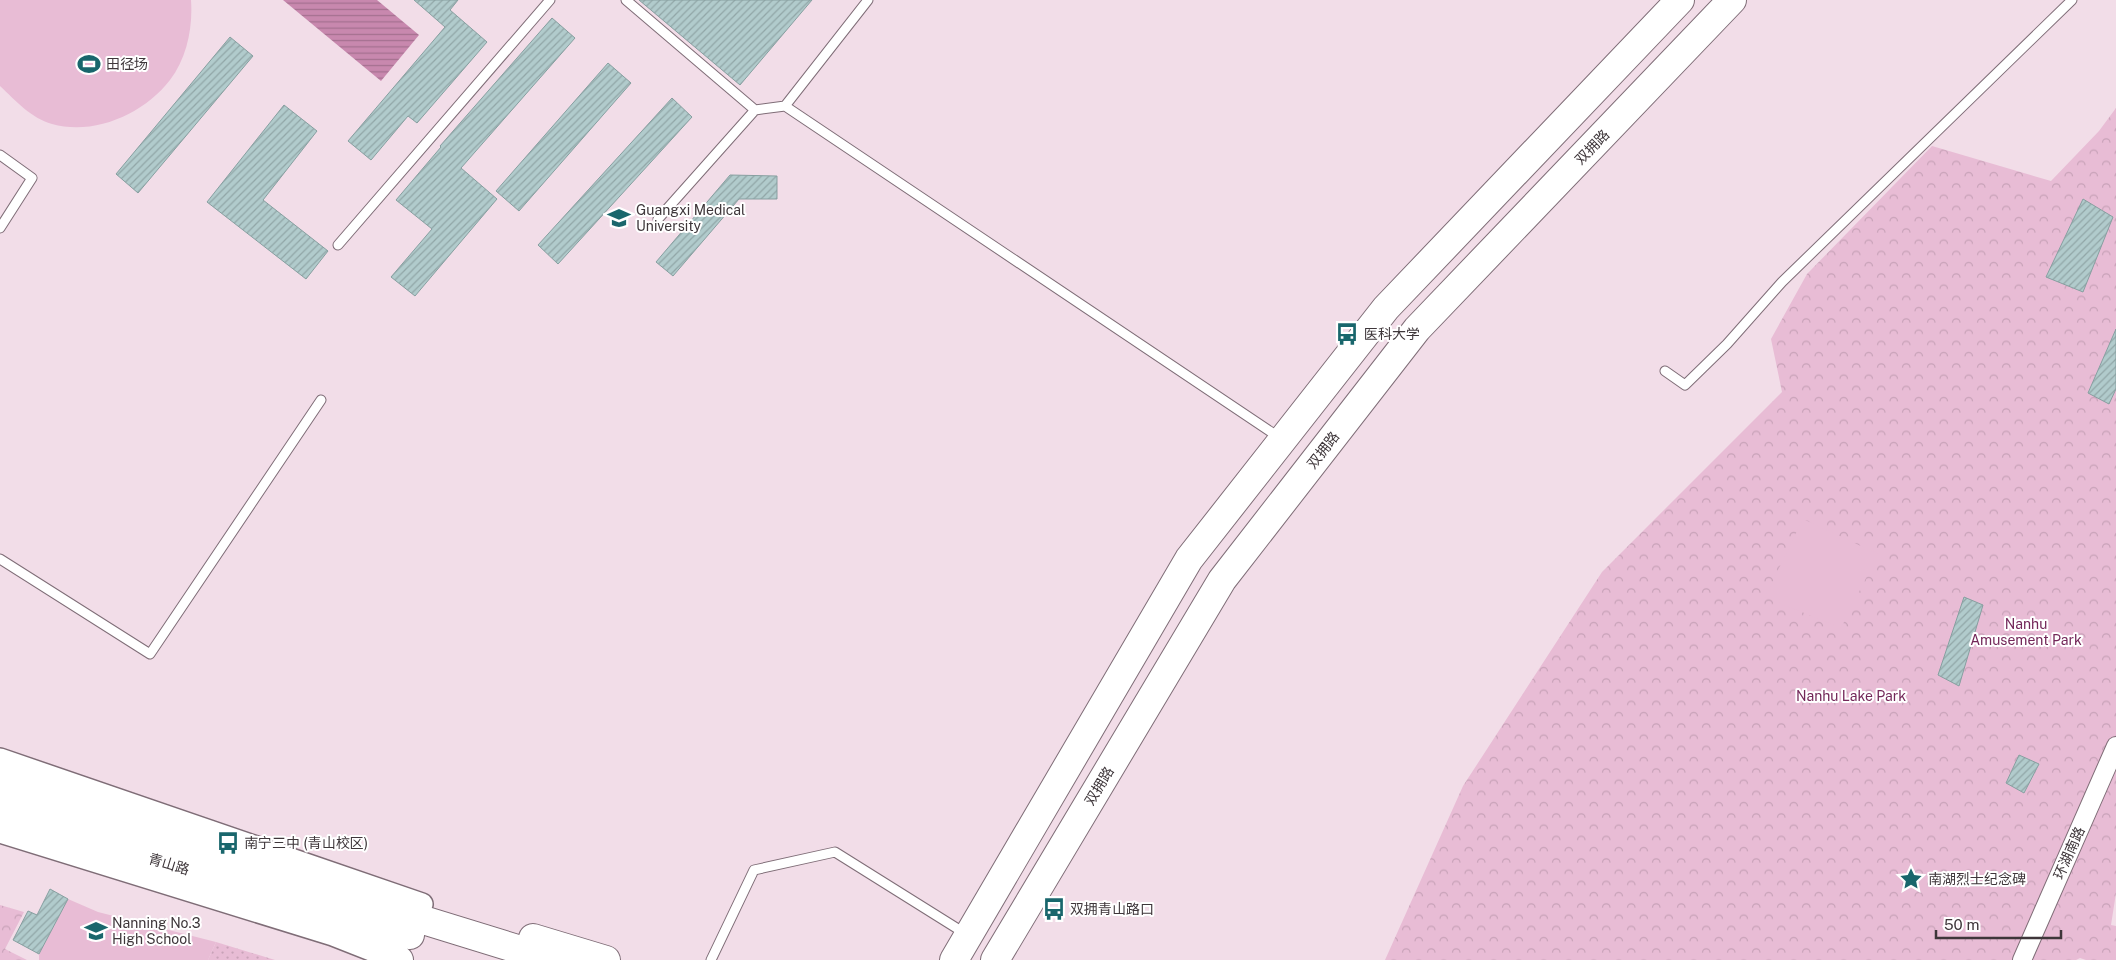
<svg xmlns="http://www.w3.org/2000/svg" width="2116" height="960" font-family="'Public Sans','Noto Sans SC',sans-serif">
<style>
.grass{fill:url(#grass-dots)}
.park{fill:url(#park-crowns)}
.pitch{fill:#e8bcd5}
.water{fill:url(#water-rules)}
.building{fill:url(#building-hatch);stroke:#879fa0}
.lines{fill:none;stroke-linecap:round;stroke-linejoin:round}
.service-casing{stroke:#7f6d77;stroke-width:11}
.minor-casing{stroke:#7f6d77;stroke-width:20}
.tertiary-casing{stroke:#7f6d77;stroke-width:24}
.primary-casing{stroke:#7f6d77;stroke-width:30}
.service{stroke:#fff;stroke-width:9}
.minor{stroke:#fff;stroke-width:18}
.tertiary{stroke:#fff;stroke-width:21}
.primary{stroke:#fff;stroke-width:28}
.labels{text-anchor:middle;stroke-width:4;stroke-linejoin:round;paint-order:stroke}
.poi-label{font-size:14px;fill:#3e363a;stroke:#fff;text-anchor:start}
.street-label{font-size:14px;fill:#3e363a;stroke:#fff}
.park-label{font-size:14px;fill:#732759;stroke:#fff}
</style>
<defs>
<pattern id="grass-dots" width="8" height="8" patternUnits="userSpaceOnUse" patternTransform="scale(1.25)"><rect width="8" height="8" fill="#e8bcd5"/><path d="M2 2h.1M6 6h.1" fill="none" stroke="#c8a2b8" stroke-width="1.8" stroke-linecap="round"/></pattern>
<pattern id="park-crowns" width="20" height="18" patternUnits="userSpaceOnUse" patternTransform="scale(1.25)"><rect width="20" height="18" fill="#e8bcd5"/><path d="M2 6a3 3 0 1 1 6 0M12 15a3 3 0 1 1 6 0" fill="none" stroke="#c8a2b8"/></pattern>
<pattern id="water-rules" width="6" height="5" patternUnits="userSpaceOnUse" patternTransform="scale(1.25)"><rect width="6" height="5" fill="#c888ae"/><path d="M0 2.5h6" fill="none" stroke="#a4708f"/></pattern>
<pattern id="building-hatch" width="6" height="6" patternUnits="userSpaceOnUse" patternTransform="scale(1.25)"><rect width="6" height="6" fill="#b1cbcc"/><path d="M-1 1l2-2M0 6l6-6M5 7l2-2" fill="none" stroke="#91a6a7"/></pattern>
</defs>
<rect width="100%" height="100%" fill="#f2dde8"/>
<path class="grass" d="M 216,942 L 275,960 L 208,960 Z"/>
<path class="park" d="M 2116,108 L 2116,893 L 2111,925 L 2116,926 L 2116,960 L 2086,960 L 2080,958 L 2076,960 L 1385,960 L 1463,786 L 1602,572 L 1782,392 L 1771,339 L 1807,274 L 1932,146 L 2051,181 L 2099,131 Z
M 0,905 L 24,912 L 5,949 L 27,960 L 0,960 Z"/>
<path class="pitch" d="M 0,0 L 191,0 C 193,27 187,58 170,80 C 144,114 94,136 52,124 C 31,118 16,101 0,86 Z
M 1803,519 L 1878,554 L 1841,628 L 1765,597 Z
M 68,899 L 98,912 L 216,942 L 208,960 L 39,960 L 39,954 Z"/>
<path class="water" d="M 283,0 L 377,0 L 419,35 L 381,81 Z"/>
<path class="building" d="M 414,0 L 458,0 L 450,10 L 487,42 L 417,123 L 408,116 L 371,160 L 348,141 L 445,27 Z
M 639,0 L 812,0 L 740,85 Z
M 552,18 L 575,38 L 461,168 L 497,199 L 415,296 L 391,277 L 432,229 L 396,200 L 441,147 L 440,146 Z
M 230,37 L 253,56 L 138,193 L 116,174 Z
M 608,63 L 631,83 L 519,211 L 496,191 Z
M 672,98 L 692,117 L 558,264 L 538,245 Z
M 284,105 L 317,131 L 263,200 L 328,251 L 306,279 L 207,202 Z
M 730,175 L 777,176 L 777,199 L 739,199 L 673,276 L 656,262 Z
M 2083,199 L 2113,217 L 2083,292 L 2046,277 Z
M 2116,329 L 2116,389 L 2109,404 L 2088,393 Z
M 1964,597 L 1983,605 L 1959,686 L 1938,675 Z
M 2019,755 L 2039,764 L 2024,793 L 2006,783 Z
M 50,889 L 68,899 L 39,954 L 13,940 L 28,911 L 37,915 Z"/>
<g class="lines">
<defs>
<path id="service" d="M 626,0 L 755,110 L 785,106 L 1280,438
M 785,106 L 868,0
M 0,155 L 32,178 L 0,228
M 658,219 L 755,110
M 338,245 L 550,0
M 1665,371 L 1685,385 L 1727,344 L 1782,282 L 2072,0
M 0,559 L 150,654 L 321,400
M 711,960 L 754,870 L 835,852 L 966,934"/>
<path id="minor" d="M 2022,960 L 2116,746"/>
<path id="tertiary" d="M 0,759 L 422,904
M 0,832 L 333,935 L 371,950"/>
<path id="primary" d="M 0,783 L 329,891 L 553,960
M 0,811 L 339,916 L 410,935
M 344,921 L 384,955 L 399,960
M 533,938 L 606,960
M 954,960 L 1189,559 L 1386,308 L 1680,0
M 995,960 L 1222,580 L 1417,329 L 1732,0"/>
</defs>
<use href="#service" class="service-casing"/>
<use href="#minor" class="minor-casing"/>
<use href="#tertiary" class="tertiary-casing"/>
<use href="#primary" class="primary-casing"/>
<use href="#service" class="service"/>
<use href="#minor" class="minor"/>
<use href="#tertiary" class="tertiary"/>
<use href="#primary" class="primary"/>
</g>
<defs>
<symbol id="stadium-bare" viewBox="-9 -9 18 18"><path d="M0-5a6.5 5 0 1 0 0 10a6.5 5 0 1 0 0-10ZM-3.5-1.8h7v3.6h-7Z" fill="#19666c" stroke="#fff" stroke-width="2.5" paint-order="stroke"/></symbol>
<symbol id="university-bare" viewBox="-9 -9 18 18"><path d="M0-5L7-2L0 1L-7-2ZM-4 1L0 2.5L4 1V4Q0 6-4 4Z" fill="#19666c" stroke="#fff" stroke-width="2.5" paint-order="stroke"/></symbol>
<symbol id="bus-bare" viewBox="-9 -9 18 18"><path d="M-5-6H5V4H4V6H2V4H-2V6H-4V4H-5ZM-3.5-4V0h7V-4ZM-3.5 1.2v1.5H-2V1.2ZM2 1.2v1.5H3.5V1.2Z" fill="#19666c" stroke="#fff" stroke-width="2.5" paint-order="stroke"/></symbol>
<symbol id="sight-bare" viewBox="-9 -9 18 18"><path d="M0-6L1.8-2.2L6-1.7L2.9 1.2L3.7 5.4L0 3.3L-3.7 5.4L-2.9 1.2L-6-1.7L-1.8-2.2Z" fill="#19666c" stroke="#fff" stroke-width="2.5" paint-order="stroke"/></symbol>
<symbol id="school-bare" viewBox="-9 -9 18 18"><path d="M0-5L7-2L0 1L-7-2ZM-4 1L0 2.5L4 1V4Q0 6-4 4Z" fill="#19666c" stroke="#fff" stroke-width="2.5" paint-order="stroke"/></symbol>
</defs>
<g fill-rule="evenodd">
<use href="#stadium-bare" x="73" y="48" width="32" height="32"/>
<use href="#university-bare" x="603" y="202" width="32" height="32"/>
<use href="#bus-bare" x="1331" y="318" width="32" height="32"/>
<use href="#bus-bare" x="212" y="827" width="32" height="32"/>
<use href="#sight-bare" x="1895" y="863" width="32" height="32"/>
<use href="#bus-bare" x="1038" y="893" width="32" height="32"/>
<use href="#school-bare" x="80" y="915" width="32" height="32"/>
</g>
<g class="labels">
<g class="poi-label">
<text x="106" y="69">田径场</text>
<text x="636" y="215">Guangxi Medical<tspan x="636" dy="16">University</tspan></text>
<text x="1364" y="339">医科大学</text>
<text x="244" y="848">南宁三中 (青山校区)</text>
<text x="1928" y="884">南湖烈士纪念碑</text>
<text x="1070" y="914">双拥青山路口</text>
<text x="112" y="928">Nanning No.3<tspan x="112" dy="16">High School</tspan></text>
</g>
<g class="street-label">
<text transform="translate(1592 147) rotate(-46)" y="5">双拥路</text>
<text transform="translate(1323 450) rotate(-52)" y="5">双拥路</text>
<text transform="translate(1099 786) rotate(-59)" y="5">双拥路</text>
<text transform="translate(2069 853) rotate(-66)" y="5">环湖南路</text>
<text transform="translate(169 864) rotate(17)" y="5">青山路</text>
</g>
<g class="park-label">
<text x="2026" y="629">Nanhu<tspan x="2026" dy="16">Amusement Park</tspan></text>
<text x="1851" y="701">Nanhu Lake Park</text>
</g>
</g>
<path d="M1936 930v8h125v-8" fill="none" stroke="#3e363a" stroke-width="2.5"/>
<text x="1944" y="930" font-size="15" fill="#3e363a" stroke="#ffffff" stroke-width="4" paint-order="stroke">50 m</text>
</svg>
